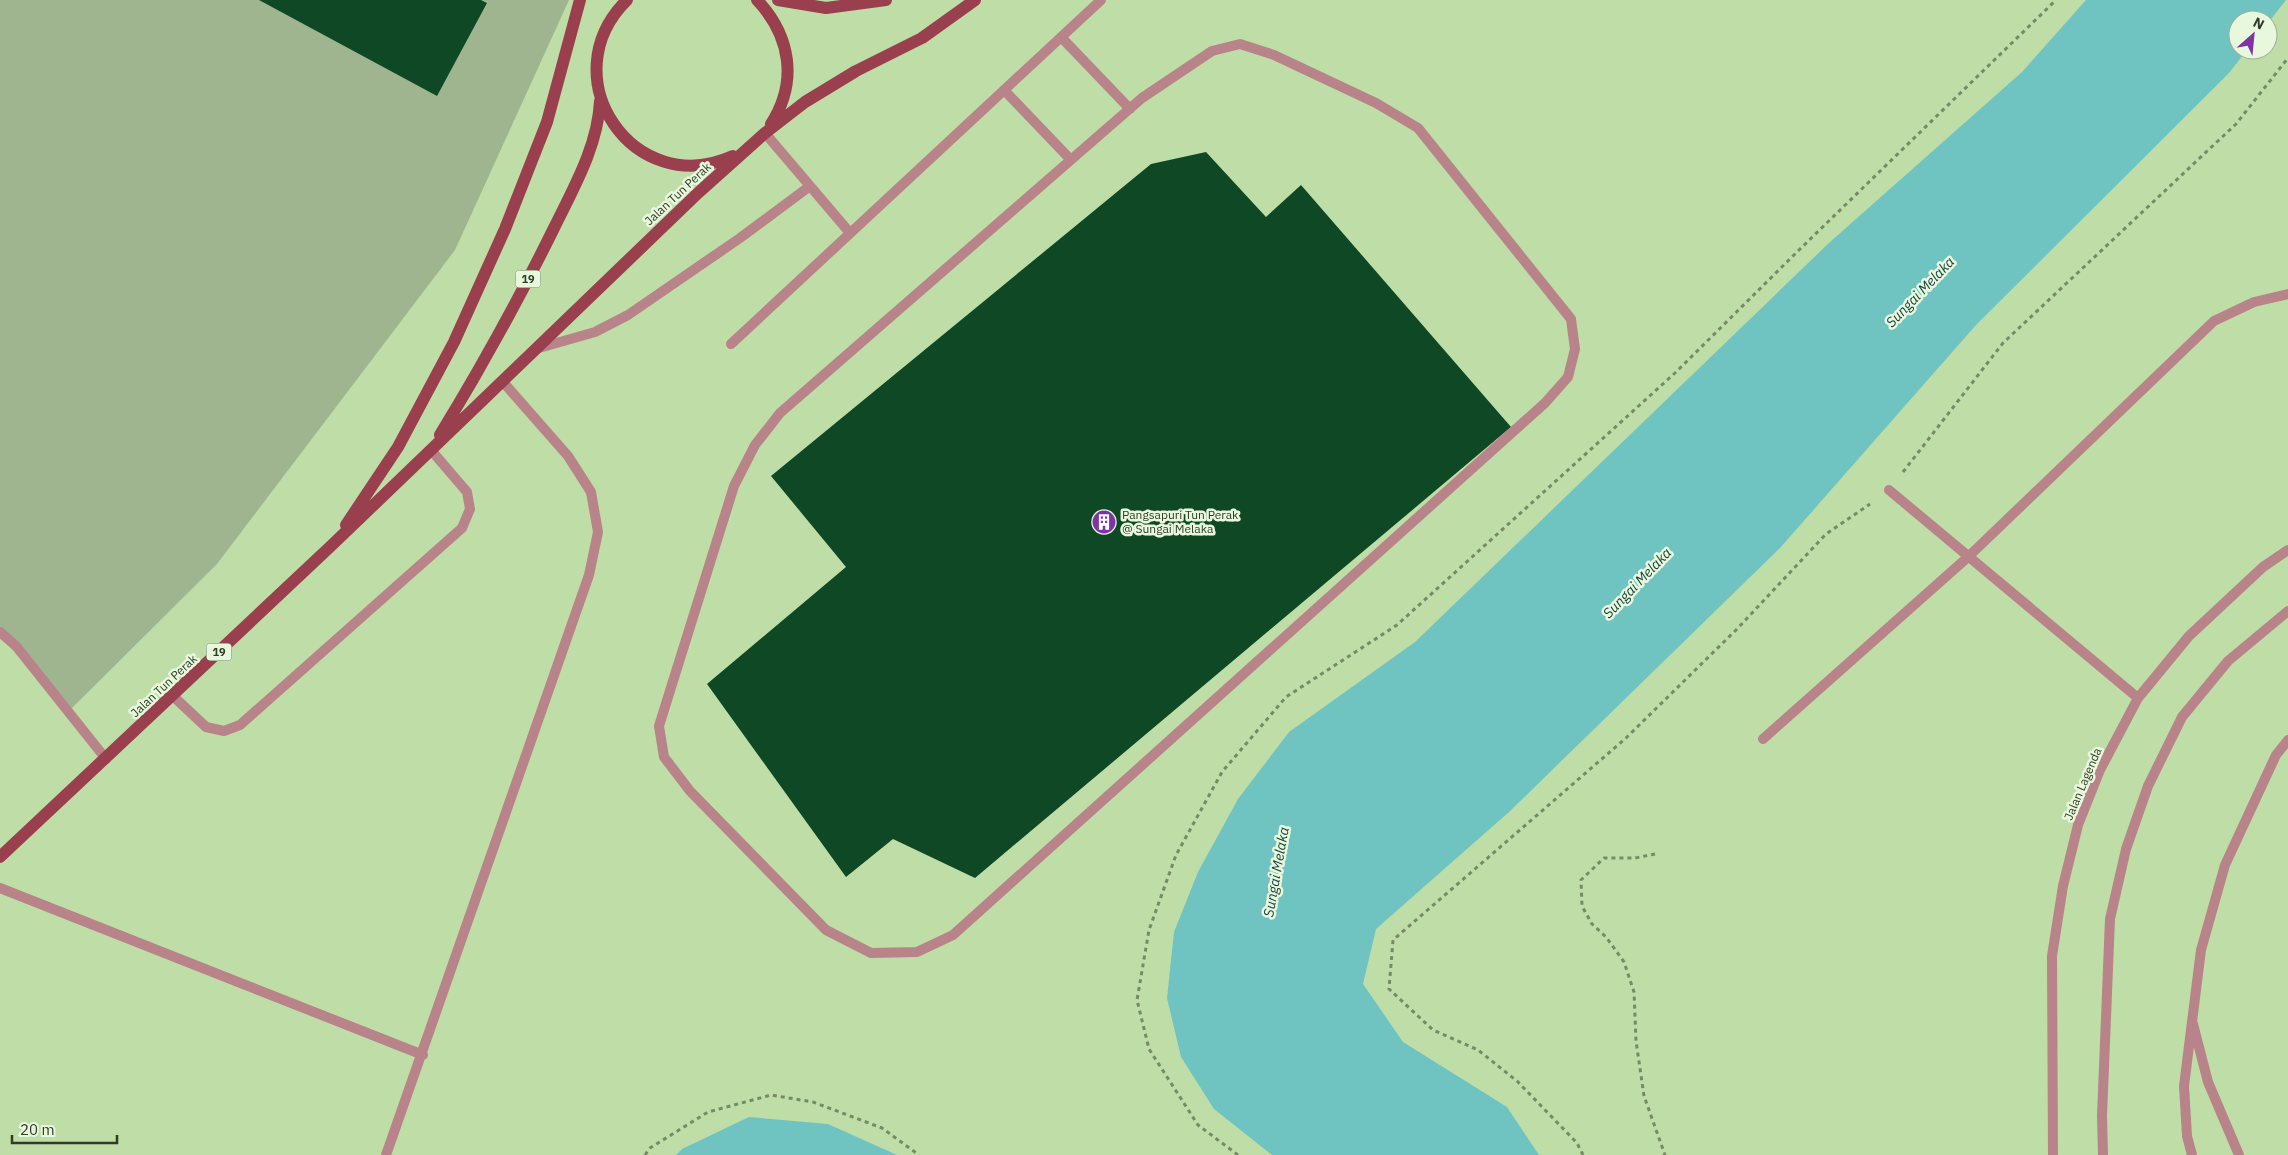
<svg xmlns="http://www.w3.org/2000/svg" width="2288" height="1155" font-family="'IBM Plex Sans',sans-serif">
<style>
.green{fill:#9fb58f}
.water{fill:#6fc4c1}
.building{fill:#0f4825}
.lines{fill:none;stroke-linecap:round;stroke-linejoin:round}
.path{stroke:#758a65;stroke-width:3;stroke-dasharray:4 4;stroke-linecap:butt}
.service{stroke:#b88489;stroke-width:10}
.minor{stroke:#b88489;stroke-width:10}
.primary{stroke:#993f4e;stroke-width:12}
.labels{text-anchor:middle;stroke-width:5;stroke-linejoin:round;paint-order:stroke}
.shield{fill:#e8f8dd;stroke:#67745e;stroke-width:1}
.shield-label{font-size:11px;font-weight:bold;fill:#303c27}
.street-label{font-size:12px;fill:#303c27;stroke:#e8f8dd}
.poi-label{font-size:12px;fill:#303c27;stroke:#e8f8dd;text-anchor:start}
.water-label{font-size:14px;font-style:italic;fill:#153e3c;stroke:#e8f8dd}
</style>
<rect width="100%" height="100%" fill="#bedda7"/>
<path class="green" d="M 0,0 L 569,0 L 455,250 L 217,564 L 69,711 L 0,636 Z"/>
<path class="water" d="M 2086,0 L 2286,0 L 2268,23 L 2268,20 L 2238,20 L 2238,50 L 2247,50 L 2229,73 L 1976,325 L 1780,548 L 1509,812 L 1376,929 L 1363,984 L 1403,1042 L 1507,1107 L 1539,1155 L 1272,1155 L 1214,1109 L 1181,1057 L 1167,998 L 1174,932 L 1198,872 L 1238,799 L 1289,732 L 1415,642 L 1830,242 L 2022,72 Z
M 749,1117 L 828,1124 L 897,1155 L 676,1155 L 682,1149 Z"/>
<path class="building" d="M 259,0 L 481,0 L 487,3 L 437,96 Z
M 1206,152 L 1266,217 L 1301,185 L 1511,427 L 975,878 L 893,839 L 846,877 L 707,684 L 846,567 L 771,476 L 1151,164 Z"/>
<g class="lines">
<path class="path" d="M 1903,472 L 2003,343 L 2236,124 L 2288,58
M 1655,854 L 1635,858 L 1604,858 L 1581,880 L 1582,906 L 1592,924 L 1606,937 L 1624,962 L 1634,992 L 1636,1041 L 1644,1096 L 1665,1155
M 645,1155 L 650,1148 L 708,1112 L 771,1095 L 813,1102 L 882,1128 L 919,1155
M 1238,1155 L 1198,1125 L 1149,1049 L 1137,1000 L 1149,930 L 1176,855 L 1222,772 L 1286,697 L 1397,625 L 1675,373 L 1799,250 L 2056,0
M 1583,1155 L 1577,1143 L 1517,1081 L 1478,1050 L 1433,1030 L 1389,989 L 1393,940 L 1626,738 L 1737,629 L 1826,534 L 1870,504"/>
<path class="service" d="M 1061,37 L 1130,109
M 1240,44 L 1274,55 L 1376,103 L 1418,128 L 1571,319 L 1575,349 L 1568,377 L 1545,403 L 953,935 L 917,952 L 871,953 L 826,930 L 690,791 L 664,757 L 659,726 L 734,486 L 755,445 L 780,413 L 1142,98 L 1212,51 Z
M 1004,90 L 1071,160
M 765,133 L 850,233
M 731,344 L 1101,0
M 539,348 L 595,332 L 628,315 L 740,238 L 810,186
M 1889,490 L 2138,698
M 173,696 L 206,727 L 224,731 L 240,725 L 462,528 L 470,509 L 467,492 L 431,450
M 1763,739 L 1968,557 L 2214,321 L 2254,302 L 2288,294
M 2193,1024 L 2208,1082 L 2239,1155
M 2192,1155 L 2187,1136 L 2184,1086 L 2201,950 L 2225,865 L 2276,755 L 2288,740"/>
<path class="minor" d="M 0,632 L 16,646 L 106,759
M 0,888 L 423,1055
M 386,1155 L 589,575 L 598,532 L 591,492 L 568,456 L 503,382
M 2053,1155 L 2052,956 L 2063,886 L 2078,825 L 2100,770 L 2138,698 L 2189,636 L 2263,567 L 2288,550
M 2103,1155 L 2102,1116 L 2110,919 L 2126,849 L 2148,786 L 2182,717 L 2228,661 L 2288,611"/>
<path class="primary" d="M 627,0 C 549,77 634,201 733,156
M 757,0 C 791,36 798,82 771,124
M 778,0 L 826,8 L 886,0
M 440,435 C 481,368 519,299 554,228 C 573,189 598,146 600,101
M 346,525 L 398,447 L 454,342 L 505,229 L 547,122 L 580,0
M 0,857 L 332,545 L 698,193 L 765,133 L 805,102 L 856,71 L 922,38 L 975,0"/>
</g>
<defs>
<symbol id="building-disc" viewBox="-11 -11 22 22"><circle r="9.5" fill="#7f34a5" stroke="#e8f8dd"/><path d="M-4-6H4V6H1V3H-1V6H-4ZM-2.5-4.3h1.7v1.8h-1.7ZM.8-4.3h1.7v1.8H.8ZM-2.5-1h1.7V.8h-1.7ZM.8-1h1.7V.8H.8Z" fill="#fff"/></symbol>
</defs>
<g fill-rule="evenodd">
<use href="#building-disc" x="1090" y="508" width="28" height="28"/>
</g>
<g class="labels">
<g class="shield">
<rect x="515.5" y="270.5" width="25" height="17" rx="4"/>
<rect x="206.5" y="643.5" width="25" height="17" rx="4"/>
</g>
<g class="shield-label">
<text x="528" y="283">19</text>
<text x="219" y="656">19</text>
</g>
<g class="street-label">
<text transform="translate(678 194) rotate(-43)" y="4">Jalan Tun Perak</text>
<text transform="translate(164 686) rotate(-43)" y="4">Jalan Tun Perak</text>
<text transform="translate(2083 784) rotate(-67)" y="4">Jalan Lagenda</text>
</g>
<g class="poi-label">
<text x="1122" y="519">Pangsapuri Tun Perak<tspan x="1122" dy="14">@ Sungai Melaka</tspan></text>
</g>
<g class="water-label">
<text transform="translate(1920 292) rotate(-46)" y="5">Sungai Melaka</text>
<text transform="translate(1637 583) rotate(-46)" y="5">Sungai Melaka</text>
<text transform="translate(1276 872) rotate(-80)" y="5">Sungai Melaka</text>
</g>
</g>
<g transform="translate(2253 35) rotate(27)"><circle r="24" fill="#e8f8dd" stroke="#9ead94"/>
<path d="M0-4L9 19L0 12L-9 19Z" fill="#7f34a5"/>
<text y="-8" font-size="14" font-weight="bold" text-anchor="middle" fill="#303c27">N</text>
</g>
<path d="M12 1135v8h105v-8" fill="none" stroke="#303c27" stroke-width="2.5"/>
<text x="20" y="1135" font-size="15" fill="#303c27" stroke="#e8f8dd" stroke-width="4" paint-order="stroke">20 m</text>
</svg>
